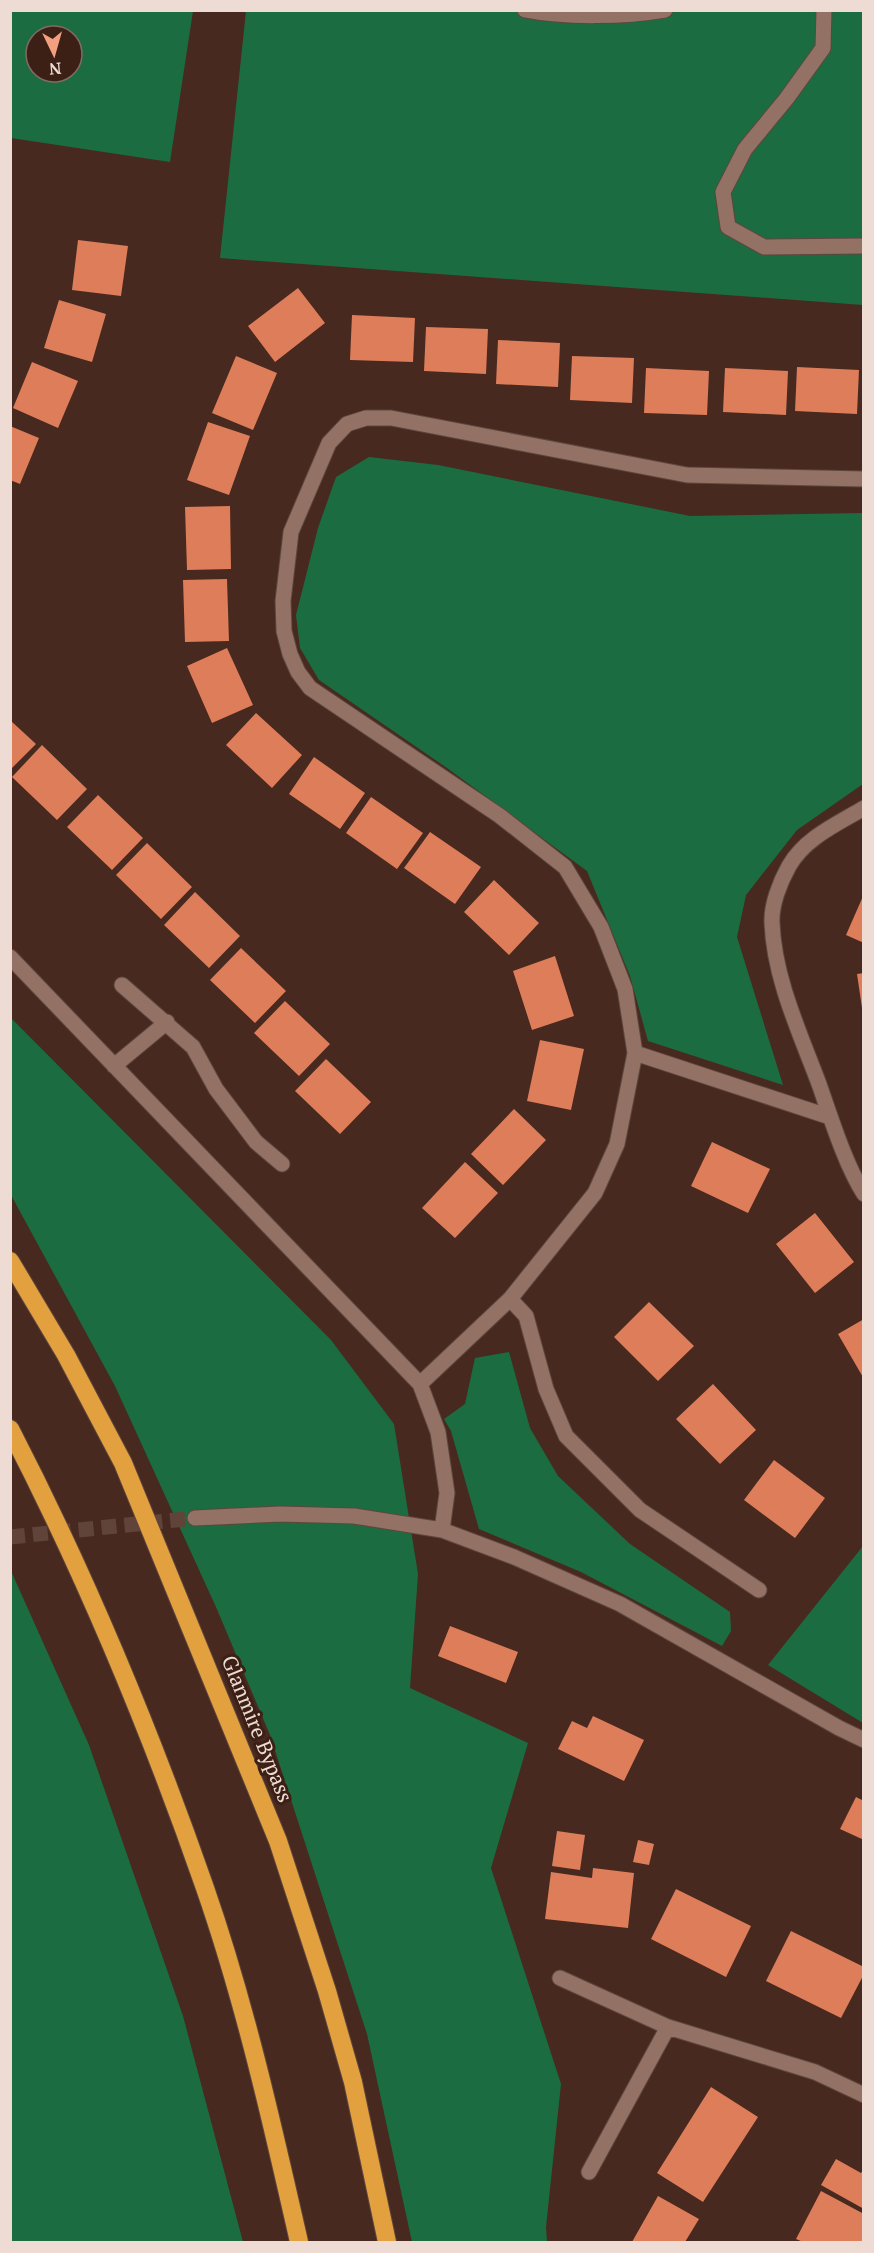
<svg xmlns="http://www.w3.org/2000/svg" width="874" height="2253" font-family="'PT Serif',serif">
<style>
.green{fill:#1c6c42;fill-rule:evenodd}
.building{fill:#de7d5a}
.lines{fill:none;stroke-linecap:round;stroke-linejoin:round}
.minor-tunnel{stroke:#60443a;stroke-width:15;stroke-dasharray:15 8;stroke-linecap:butt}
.minor-casing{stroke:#5e463d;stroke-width:17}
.highway-casing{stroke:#5e463d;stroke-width:20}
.minor{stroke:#937165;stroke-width:15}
.highway{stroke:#e2a13e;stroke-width:18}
.labels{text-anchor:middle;stroke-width:6;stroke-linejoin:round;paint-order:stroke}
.street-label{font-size:21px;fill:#eedbd4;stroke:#3c2016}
</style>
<rect width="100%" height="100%" fill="#47291f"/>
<path class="green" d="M 10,11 L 193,11 L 170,162 L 11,138 ZM 36,36 L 72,36 L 72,72 L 36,72 Z
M 246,11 L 863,11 L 863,305 L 220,258 Z
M 369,457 L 438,465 L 690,516 L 863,513 L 863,784 L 797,830 L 746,895 L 737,937 L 783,1085 L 648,1041 L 630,976 L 587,871 L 447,768 L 319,680 L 300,648 L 296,615 L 318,528 L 336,477 Z
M 10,1017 L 331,1340 L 394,1424 L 418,1574 L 410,1688 L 528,1743 L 491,1868 L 561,2084 L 546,2227 L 547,2242 L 412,2242 L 367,2034 L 270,1735 L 216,1607 L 115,1386 L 11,1195 Z
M 509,1352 L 530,1428 L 558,1476 L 630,1544 L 730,1612 L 731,1631 L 722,1646 L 581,1572 L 479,1529 L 451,1431 L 444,1419 L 465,1404 L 475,1358 Z
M 863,1546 L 863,1723 L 768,1665 Z
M 11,1571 L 89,1745 L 183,2016 L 243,2242 L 11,2242 Z"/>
<path class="building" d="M 78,240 L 128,246 L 121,296 L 72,290 Z
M 298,288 L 325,323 L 275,362 L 248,326 Z
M 59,300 L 106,314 L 92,362 L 44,348 Z
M 352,315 L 415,318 L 413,362 L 350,360 Z
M 426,327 L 488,329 L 486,374 L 424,371 Z
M 498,340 L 560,343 L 558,387 L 496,384 Z
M 236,356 L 277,373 L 253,430 L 212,413 Z
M 572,356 L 634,358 L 632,403 L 570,400 Z
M 32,362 L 78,381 L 58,428 L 13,408 Z
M 797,367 L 859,370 L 857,414 L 795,411 Z
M 646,368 L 709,371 L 707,415 L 644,413 Z
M 725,368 L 788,371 L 786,415 L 723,412 Z
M 208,422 L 250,436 L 229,495 L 187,480 Z
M 10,426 L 39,438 L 20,484 L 10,480 Z
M 230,506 L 231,569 L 187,570 L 185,507 Z
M 227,579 L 229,641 L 185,642 L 183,580 Z
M 227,648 L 253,705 L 212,723 L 187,666 Z
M 256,713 L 302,755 L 272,788 L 226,745 Z
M 10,720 L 36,744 L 10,770 Z
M 42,745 L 87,789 L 57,820 L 12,777 Z
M 314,757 L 365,793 L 340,829 L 289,794 Z
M 98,795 L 143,838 L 112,870 L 67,827 Z
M 371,797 L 423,833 L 397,869 L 346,833 Z
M 430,832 L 481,867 L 455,904 L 404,868 Z
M 147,843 L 192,887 L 161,919 L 116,875 Z
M 494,880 L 539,923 L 509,955 L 464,912 Z
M 195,892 L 240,936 L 209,968 L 164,925 Z
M 864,894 L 864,943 L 846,935 Z
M 241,948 L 286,991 L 255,1023 L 210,980 Z
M 555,956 L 574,1016 L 532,1030 L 513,971 Z
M 864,973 L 864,1007 L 862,1008 L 857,974 Z
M 285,1001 L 330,1044 L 299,1076 L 254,1033 Z
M 540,1040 L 584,1049 L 571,1110 L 527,1101 Z
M 326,1059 L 371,1102 L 340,1134 L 295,1091 Z
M 514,1109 L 546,1140 L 503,1185 L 471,1154 Z
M 712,1142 L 770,1169 L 748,1213 L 691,1186 Z
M 465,1162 L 498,1193 L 455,1238 L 422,1208 Z
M 815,1213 L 854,1262 L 815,1293 L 776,1244 Z
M 649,1302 L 694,1346 L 658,1381 L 614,1337 Z
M 864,1319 L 864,1379 L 838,1334 Z
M 713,1384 L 756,1430 L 720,1464 L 676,1419 Z
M 774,1460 L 825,1498 L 795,1538 L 744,1500 Z
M 450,1626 L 518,1652 L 506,1683 L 438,1656 Z
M 593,1716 L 644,1740 L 624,1781 L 558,1749 L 572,1721 L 587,1728 Z
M 856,1797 L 864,1801 L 864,1840 L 840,1829 Z
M 557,1831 L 585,1835 L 580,1870 L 552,1866 Z
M 638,1840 L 654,1844 L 649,1865 L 633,1862 Z
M 593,1868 L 634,1873 L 628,1928 L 545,1919 L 551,1872 L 592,1878 Z
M 676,1889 L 751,1926 L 726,1977 L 651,1939 Z
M 791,1931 L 864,1967 L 864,1974 L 841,2018 L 766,1981 Z
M 711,2087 L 758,2117 L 703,2202 L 657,2173 Z
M 836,2159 L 861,2173 L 864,2169 L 864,2209 L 821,2185 Z
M 821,2191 L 864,2214 L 864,2242 L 803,2242 L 796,2239 Z
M 658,2196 L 699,2219 L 685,2242 L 632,2242 Z"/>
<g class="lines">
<path class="minor-tunnel" d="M 10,1537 L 195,1518"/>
<defs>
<path id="minor" d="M 525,10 C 565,18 625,17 665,10
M 824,10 L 823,48 L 787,98 L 745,149 L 723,192 L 728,227 L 764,247 L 864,246
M 864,808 C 837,824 805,838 789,866 C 780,882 771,905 772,923 C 774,978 800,1033 819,1084 C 831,1118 845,1164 864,1194
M 10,957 L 420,1384
M 122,985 L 193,1047 L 216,1089 L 256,1142 L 282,1164
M 635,1053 L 830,1117
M 114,1066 L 167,1022
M 510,1299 L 526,1316 L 546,1389 L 566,1436 L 640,1510 L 759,1590
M 195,1518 L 280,1514 L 354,1516 L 442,1530 L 514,1557 L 620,1604 L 839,1728 L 864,1740
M 442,1530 L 447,1493 L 438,1432 L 420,1384 L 510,1299 L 595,1193 L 617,1144 L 635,1053 L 625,989 L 601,927 L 565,867 L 500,816 L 310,688 L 298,672 L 290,654 L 284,631 L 283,601 L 291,532 L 329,443 L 347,424 L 366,418 L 391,418 L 687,475 L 864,479
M 560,1978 L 668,2027 L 815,2072 L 864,2095
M 589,2172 L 668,2027"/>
<path id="highway" d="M 10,1261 L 66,1355 L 123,1463 L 278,1841 L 327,1991 L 353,2082 L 387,2242
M 10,1429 C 87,1578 150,1730 205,1888 C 245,2003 272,2123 299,2242"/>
</defs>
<use href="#minor" class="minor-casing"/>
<use href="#highway" class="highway-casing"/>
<use href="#minor" class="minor"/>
<use href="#highway" class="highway"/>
</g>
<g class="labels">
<g class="street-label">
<text transform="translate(257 1729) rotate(68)" y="7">Glanmire Bypass</text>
</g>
</g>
<rect width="874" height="2253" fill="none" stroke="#eedbd4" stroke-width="24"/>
<g transform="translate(54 54) rotate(175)"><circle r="28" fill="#3c2016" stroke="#836b62" stroke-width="1.5"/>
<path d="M0-4.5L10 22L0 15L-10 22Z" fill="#f3a081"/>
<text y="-9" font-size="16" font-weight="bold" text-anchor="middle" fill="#eedbd4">N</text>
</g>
</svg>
